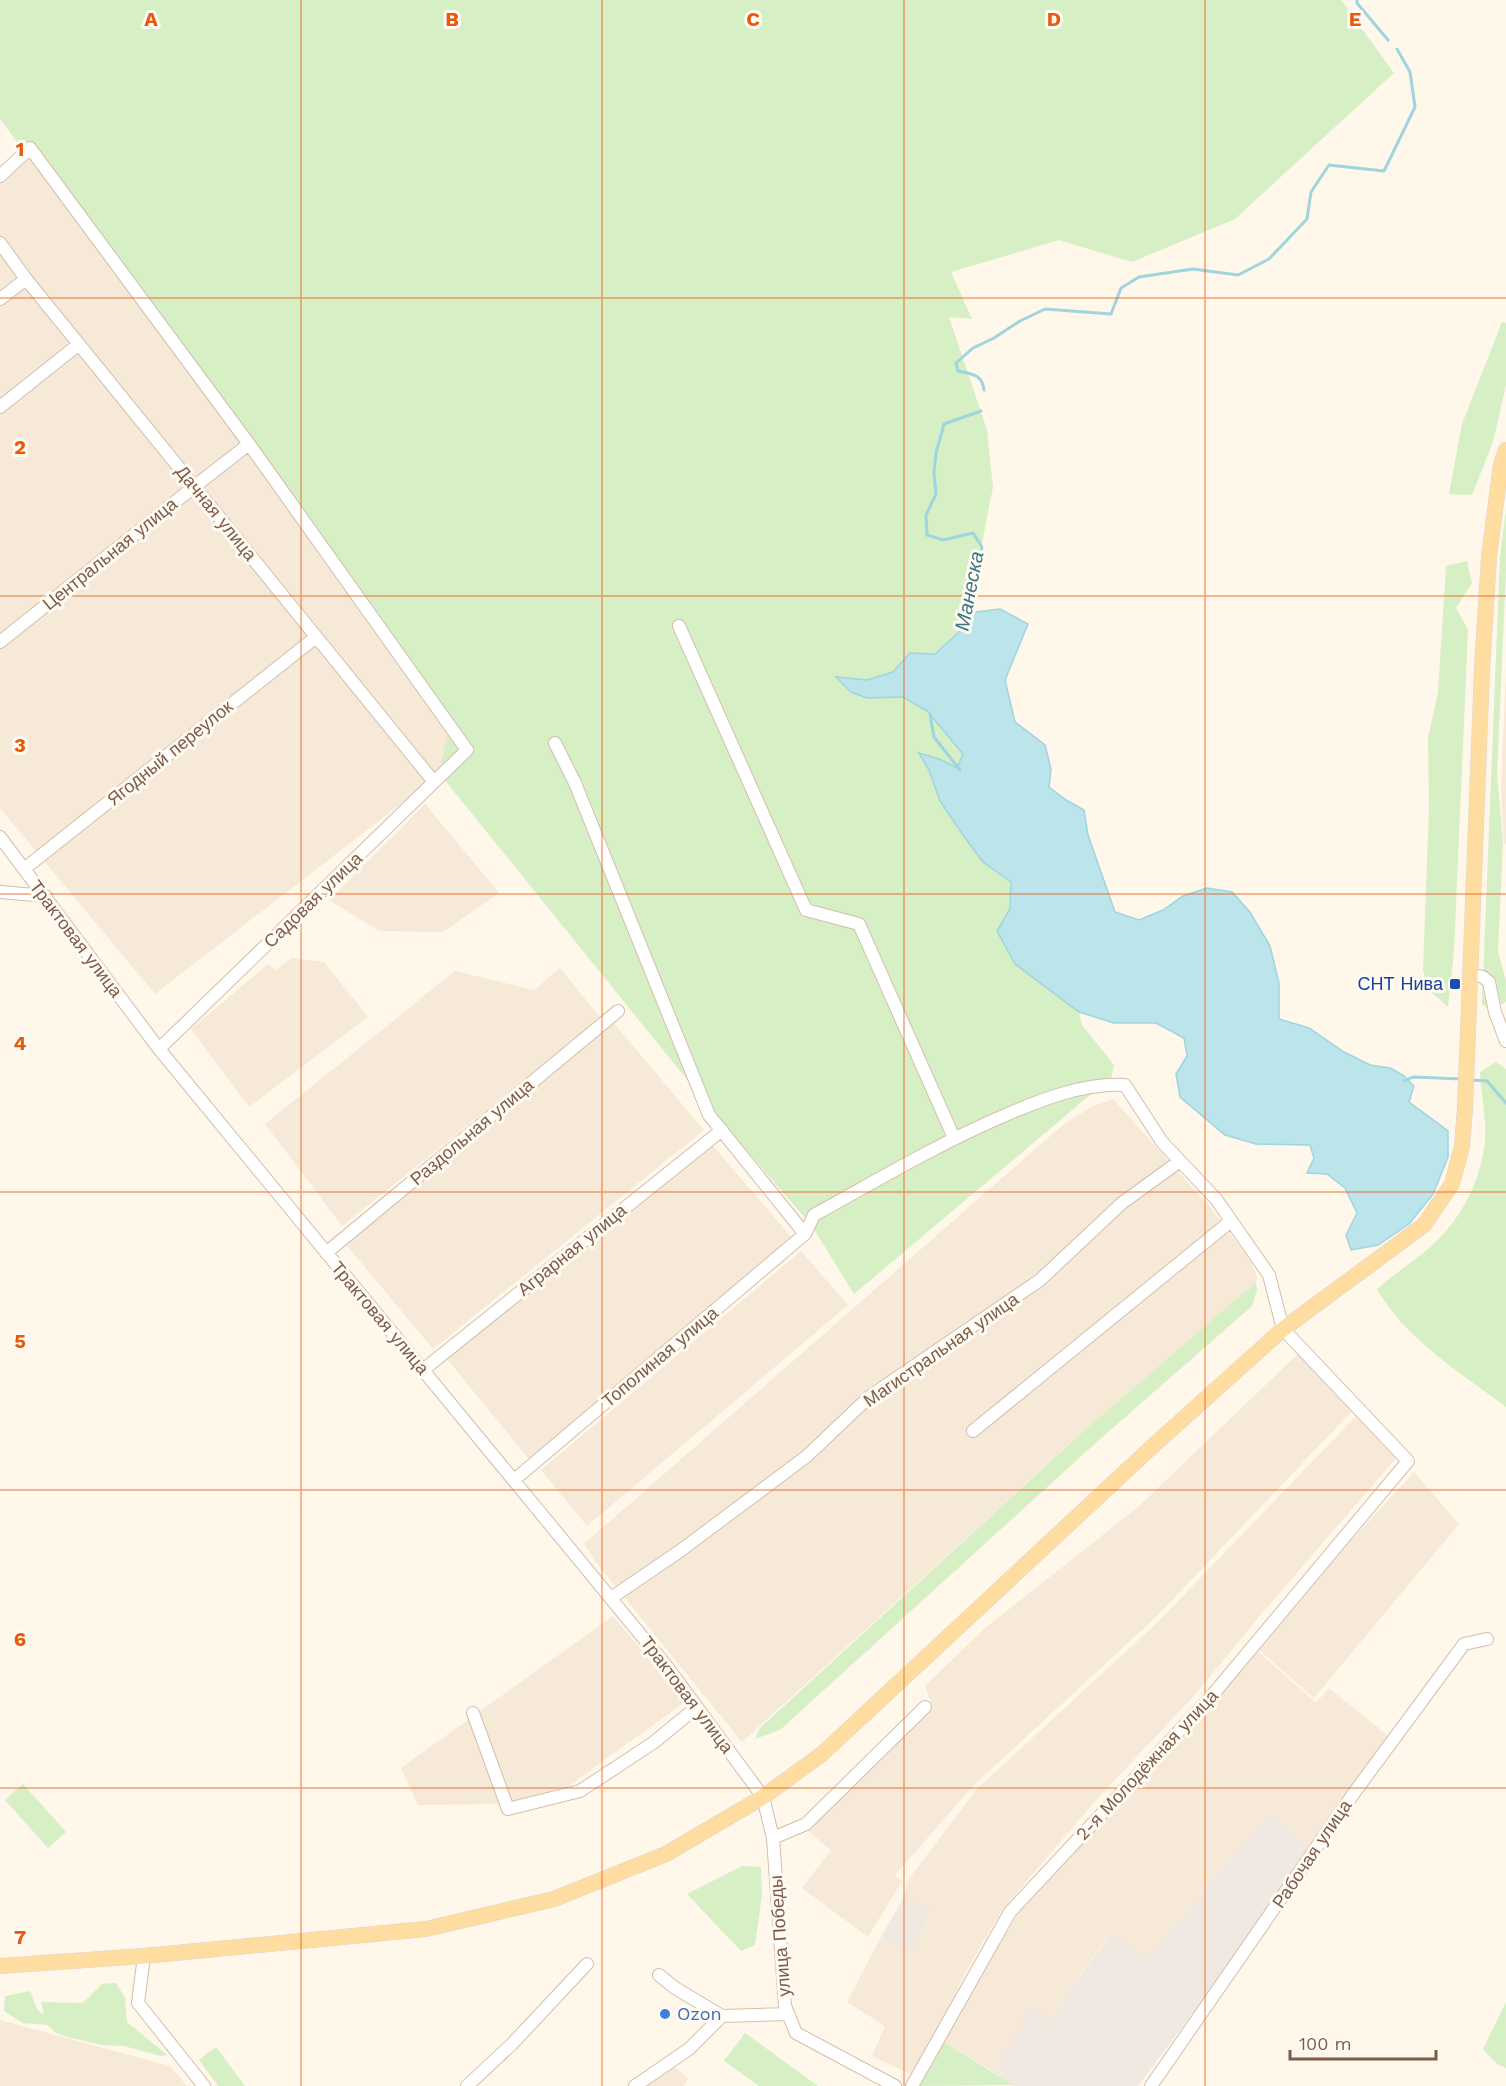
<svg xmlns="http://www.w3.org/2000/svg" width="1506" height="2086" font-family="'Work Sans',sans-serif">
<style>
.residential{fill:#f7e9d7}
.industrial{fill:#f0e9e2}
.green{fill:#d6efc5}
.water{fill:#bbe4eb;stroke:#a0d4de;stroke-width:1.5}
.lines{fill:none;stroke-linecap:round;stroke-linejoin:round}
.stream{stroke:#a0d4de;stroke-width:3}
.minor-casing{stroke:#d3bead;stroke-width:14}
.major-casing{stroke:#ddd5d0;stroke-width:16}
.minor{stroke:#fff;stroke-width:12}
.major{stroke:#ffdda0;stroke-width:15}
.grid{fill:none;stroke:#e8590c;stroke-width:1.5;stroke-opacity:0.55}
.transit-dot{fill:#1a4fb4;stroke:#fffaf2;stroke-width:2}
.shop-dot{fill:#3f7fe0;stroke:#fffaf2;stroke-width:2}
.labels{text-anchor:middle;stroke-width:6;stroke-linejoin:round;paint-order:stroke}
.street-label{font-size:18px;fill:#7d5c49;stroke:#fffaf2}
.transit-label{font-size:18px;fill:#164399;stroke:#fffaf2;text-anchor:end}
.shop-label{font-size:18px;fill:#366cbe;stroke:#fffaf2;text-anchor:start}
.water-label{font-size:20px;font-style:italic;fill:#3a7684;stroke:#fffaf2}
.grid-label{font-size:20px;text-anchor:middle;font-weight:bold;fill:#e8590c;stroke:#fffaf2;stroke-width:6;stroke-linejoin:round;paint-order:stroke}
</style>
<rect width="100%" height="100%" fill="#fef7ea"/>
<path class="residential" d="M 29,139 L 473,748 L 155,994 L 0,808 L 0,182 Z
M 1506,667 L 1506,844 L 1504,845 L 1501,790 Z
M 425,804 L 499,893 L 443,932 L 379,931 L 329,900 Z
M 292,958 L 324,962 L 368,1017 L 249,1107 L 191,1029 L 268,964 L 275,970 Z
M 560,968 L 601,1018 L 342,1226 L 265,1124 L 455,971 L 534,990 Z
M 612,1021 L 704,1130 L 433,1349 L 344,1242 Z
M 1113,1099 L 1210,1207 L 1252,1263 L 1257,1277 L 1256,1282 L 1086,1429 L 742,1742 L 598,1565 L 584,1544 L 1064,1124 L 1091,1107 Z
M 713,1146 L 793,1239 L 529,1459 L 446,1358 Z
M 801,1251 L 848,1305 L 587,1526 L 541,1470 Z
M 1299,1353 L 1353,1410 L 1155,1618 L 975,1784 L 895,1875 L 902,1881 L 868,1937 L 802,1888 L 831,1850 L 808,1831 L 815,1818 L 933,1708 L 925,1686 L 984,1629 L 1138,1507 Z
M 1357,1415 L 1397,1457 L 1263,1612 L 1193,1697 L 1096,1800 L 1002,1910 L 969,1966 L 914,2076 L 872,2056 L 885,2026 L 847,2002 L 881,1937 L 911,1950 L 933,1912 L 904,1897 L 908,1880 L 977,1789 L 1158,1622 Z
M 1414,1472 L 1459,1524 L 1314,1698 L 1257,1648 L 1294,1603 Z
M 613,1616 L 685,1702 L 567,1787 L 503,1804 L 418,1805 L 401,1768 Z
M 1255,1649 L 1316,1703 L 1329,1688 L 1390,1737 L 1314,1852 L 1271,1811 L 1145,1959 L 1109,1934 L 1049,2020 L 1032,2008 L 994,2072 L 942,2041 L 1018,1914 L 1211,1701 Z
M 0,2020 L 170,2066 L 187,2086 L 0,2086 Z
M 671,2064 L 688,2078 L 684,2086 L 641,2086 Z"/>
<path class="industrial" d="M 1271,1811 L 1314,1852 L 1138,2086 L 1012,2086 L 994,2072 L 1032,2007 L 1049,2020 L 1110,1934 L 1146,1958 Z
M 904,1897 L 933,1911 L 911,1951 L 881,1937 Z"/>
<path class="green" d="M 0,0 L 1341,0 L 1394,73 L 1235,219 L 1132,262 L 1059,240 L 951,272 L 972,319 L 949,317 L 987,430 L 993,487 L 979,558 L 957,634 L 935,654 L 910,653 L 894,672 L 867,680 L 836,678 L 867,698 L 903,697 L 927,711 L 963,754 L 958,768 L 942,760 L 920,754 L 929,770 L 940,801 L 983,862 L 1011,882 L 1010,909 L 997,931 L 1015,964 L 1079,1012 L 1082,1025 L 1114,1065 L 1110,1084 L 1090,1095 L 854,1294 L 812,1226 L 710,1108 L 439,773 L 449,727 L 0,119 Z
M 1502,322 L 1506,323 L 1506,385 L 1493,442 L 1472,495 L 1449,494 L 1462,424 Z
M 1506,510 L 1506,571 L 1497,773 L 1503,842 L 1498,951 L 1506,981 L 1506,1002 L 1490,1009 L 1482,1004 L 1500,556 Z
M 1467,561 L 1472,583 L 1456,608 L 1468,630 L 1454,951 L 1448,1007 L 1428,989 L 1423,970 L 1429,809 L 1428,738 L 1438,692 L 1446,566 Z
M 1496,1062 L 1506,1069 L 1506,1407 C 1460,1372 1406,1340 1377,1289 C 1393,1275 1411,1263 1428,1249 C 1459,1223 1481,1182 1485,1141 C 1487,1119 1481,1094 1480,1072 Z
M 1256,1282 L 1257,1290 L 1252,1306 L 1099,1440 L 780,1730 L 755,1739 L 760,1728 L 1086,1429 Z
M 23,1784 L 66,1832 L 48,1848 L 5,1800 Z
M 742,1866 L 761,1867 L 762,1895 L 755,1945 L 741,1951 L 687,1894 Z
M 116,1983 L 125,1998 L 127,2022 L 167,2055 L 161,2056 L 124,2046 L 102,2045 L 68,2037 L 56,2033 L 48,2025 L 23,2023 L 4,2011 L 5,1996 L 30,1991 L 38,2011 L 44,2014 L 41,2002 L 83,2003 L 102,1984 Z
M 1506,2002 L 1506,2068 L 1497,2064 L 1483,2049 Z
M 745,2033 L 818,2086 L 759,2086 L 724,2061 Z
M 942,2041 L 1013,2085 L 918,2086 Z
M 216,2047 L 245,2086 L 218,2086 L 199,2060 Z"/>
<path class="water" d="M 1000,609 L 1028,624 L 1005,680 L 1015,722 L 1045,745 L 1051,769 L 1049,787 L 1066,800 L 1084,810 L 1088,835 L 1115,912 L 1139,920 L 1163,910 L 1183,896 L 1207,888 L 1232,892 L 1250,912 L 1270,946 L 1279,983 L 1279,1019 L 1309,1028 L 1344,1052 L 1370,1065 L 1390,1068 L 1403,1075 L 1414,1086 L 1409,1102 L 1448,1131 L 1448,1157 L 1433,1194 L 1409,1224 L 1378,1245 L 1351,1250 L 1346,1235 L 1357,1213 L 1345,1188 L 1327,1174 L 1307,1173 L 1314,1158 L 1310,1145 L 1256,1144 L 1225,1135 L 1180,1097 L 1176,1074 L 1187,1056 L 1184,1038 L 1156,1023 L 1114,1023 L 1079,1012 L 1015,964 L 997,931 L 1010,909 L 1011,882 L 983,862 L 963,835 L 940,801 L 929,770 L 919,753 L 942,760 L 957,768 L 963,754 L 927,711 L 903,697 L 867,698 L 851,692 L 836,677 L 867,680 L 893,672 L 910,653 L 935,654 L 957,634 L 976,612 Z"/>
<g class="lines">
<path class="stream" d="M 1357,0 L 1357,3 L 1388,40
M 984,390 C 982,374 972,374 958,371 L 956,363 L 973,348 L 994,338 L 1020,321 L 1045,309 L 1111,314 L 1121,288 L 1139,277 L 1193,269 L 1238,275 L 1269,259 L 1307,219 L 1311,192 L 1329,165 L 1384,171 L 1415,107 L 1410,72 L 1397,49
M 962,631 L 982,547 L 973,533 L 943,540 L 927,535 L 926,515 L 936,494 L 934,473 L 936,453 L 944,424 L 981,411
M 930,714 L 934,737 L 960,770
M 1472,1080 L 1487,1081 L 1506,1103
M 1404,1081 L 1413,1077 L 1462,1079"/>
<defs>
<path id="minor" d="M 0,176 L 30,148 L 249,444 L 467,750 L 159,1049
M 0,243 L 26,279 L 434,782
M 0,299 L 26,279
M 0,407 L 79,344
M 679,626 L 806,910 L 859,924 L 954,1138
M 0,642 L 195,486 L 249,444
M 555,743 L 575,783 L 709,1115 L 805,1234
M 0,837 L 159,1049 L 668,1668 L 763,1797 L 773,1838 L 785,2006 L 796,2033 L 895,2086
M 24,869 L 316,637
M 0,892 L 46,896
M 1470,974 L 1483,977 L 1489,982 L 1495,1012 L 1506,1041
M 326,1253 L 618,1011
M 423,1370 L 722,1130
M 973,1431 L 1231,1221
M 514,1480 L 805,1234 L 814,1215 C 876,1181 936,1145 1001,1117 C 1040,1100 1082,1083 1125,1085 L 1162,1142 L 1216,1199 L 1269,1275 L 1283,1329 L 1408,1461 L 1209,1699 L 1010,1912 L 912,2086
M 611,1598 L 680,1551 L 807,1456 L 869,1397 L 1040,1280 L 1122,1203 L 1180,1161
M 473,1713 L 508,1809 L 580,1791 L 653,1743 L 697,1707
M 773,1838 L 806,1824 L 925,1707
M 144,1956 L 138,2003 L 204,2086
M 659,1975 L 675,1988 L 722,2016
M 467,2086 L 512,2044 L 587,1964
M 635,2086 L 689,2049 L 722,2016 L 788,2014
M 1151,2086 L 1354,1793 L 1464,1644 L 1487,1639"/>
<path id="major" d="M 0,1966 L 144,1956 L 426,1929 L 554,1899 L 666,1854 L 763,1797 L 822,1754 L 1154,1445 L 1283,1329 L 1424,1225 L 1452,1184 L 1462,1146 L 1465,1109 L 1482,669 L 1489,557 L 1501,464 L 1506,450"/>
</defs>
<use href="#minor" class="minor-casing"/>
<use href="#major" class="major-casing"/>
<use href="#minor" class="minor"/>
<use href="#major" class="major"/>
</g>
<path class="grid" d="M 301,0 L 301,2086M 602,0 L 602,2086M 904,0 L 904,2086M 1205,0 L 1205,2086M 0,298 L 1506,298M 0,596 L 1506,596M 0,894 L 1506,894M 0,1192 L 1506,1192M 0,1490 L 1506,1490M 0,1788 L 1506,1788"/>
<rect class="transit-dot" x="1449" y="978" width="12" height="12" rx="3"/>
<circle class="shop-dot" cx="665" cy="2014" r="6"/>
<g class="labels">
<g class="street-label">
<text transform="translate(216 513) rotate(51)" y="6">Дачная улица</text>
<text transform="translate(110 554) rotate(-39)" y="6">Центральная улица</text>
<text transform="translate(170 753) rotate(-39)" y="6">Ягодный переулок</text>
<text transform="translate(313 900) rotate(-44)" y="6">Садовая улица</text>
<text transform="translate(76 939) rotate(53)" y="6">Трактовая улица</text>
<text transform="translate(472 1132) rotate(-40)" y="6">Раздольная улица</text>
<text transform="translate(572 1250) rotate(-39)" y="6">Аграрная улица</text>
<text transform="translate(380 1318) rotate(50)" y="6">Трактовая улица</text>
<text transform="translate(941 1350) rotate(-35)" y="6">Магистральная улица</text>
<text transform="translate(660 1357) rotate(-40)" y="6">Тополиная улица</text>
<text transform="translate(687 1695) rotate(53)" y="6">Трактовая улица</text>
<text transform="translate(1147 1765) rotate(-47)" y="6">2-я Молодёжная улица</text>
<text transform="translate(1312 1854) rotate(-56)" y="6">Рабочая улица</text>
<text transform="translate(780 1936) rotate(-94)" y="6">улица Победы</text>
</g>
<g class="transit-label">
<text x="1443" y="990">СНТ Нива</text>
</g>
<g class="shop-label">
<text x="677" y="2020">Ozon</text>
</g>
<g class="water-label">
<text transform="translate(969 591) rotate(-79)" y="7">Манеска</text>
</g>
</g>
<g class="grid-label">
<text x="151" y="26">A</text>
<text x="452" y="26">B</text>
<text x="753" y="26">C</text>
<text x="1054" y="26">D</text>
<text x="1355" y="26">E</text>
<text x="20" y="156">1</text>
<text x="20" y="454">2</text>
<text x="20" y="752">3</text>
<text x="20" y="1050">4</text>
<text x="20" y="1348">5</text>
<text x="20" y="1646">6</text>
<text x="20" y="1944">7</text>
</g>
<path d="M1290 2050v9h146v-9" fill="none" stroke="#7d5c49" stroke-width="3"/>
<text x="1299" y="2050" font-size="18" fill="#7d5c49" stroke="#fffaf2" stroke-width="4.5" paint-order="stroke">100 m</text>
</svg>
